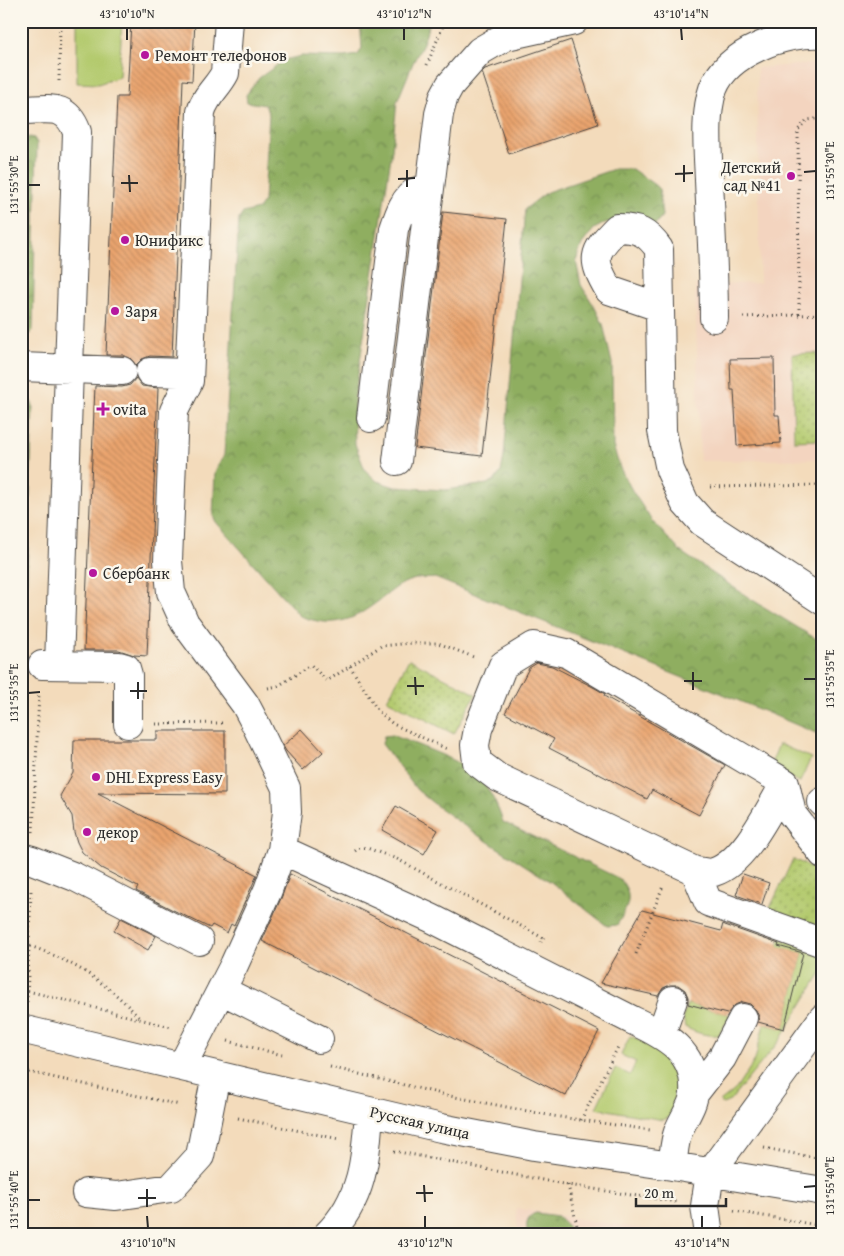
<svg xmlns="http://www.w3.org/2000/svg" width="844" height="1256" font-family="'Gentium Book Plus',serif">
<style>
.built{fill:#f3d4bf}
.grass{fill:#b4ca6e;stroke:#707a4c}
.forest{fill:url(#forest-crowns);stroke:#5d6c46}
.park{fill:url(#park-dots);stroke:#707a4c}
.building{fill:url(#building-back-hatch)}
.lines{fill:none;stroke-linecap:round;stroke-linejoin:round}
.minor-casing{stroke:#494541;stroke-width:30}
.path{stroke:#494541;stroke-width:3;stroke-dasharray:1 4;stroke-linecap:butt}
.minor{stroke:#fff;stroke-width:28}
.ticks{fill:none;stroke:#2b2b2b;stroke-width:2}
.poi-dot{fill:#b5179e;stroke:#fbf7ec;stroke-width:2}
.labels{text-anchor:middle;stroke-width:5;stroke-linejoin:round;paint-order:stroke}
.poi-label{font-size:16px;fill:#2b2b2b;stroke:#fbf7ec;text-anchor:start}
.street-label{font-size:16px;fill:#2b2b2b;stroke:#fbf7ec}
.neatline{fill:none;stroke:#2b2b2b;stroke-width:2}
.ticks-label{font-size:12px;text-anchor:middle;fill:#2b2b2b}
</style>
<defs>
<pattern id="forest-crowns" width="20" height="18" patternUnits="userSpaceOnUse" patternTransform="scale(1.25)"><rect width="20" height="18" fill="#8fae61"/><path d="M2 6a3 3 0 1 1 6 0M12 15a3 3 0 1 1 6 0" fill="none" stroke="#758e50"/></pattern>
<pattern id="park-dots" width="8" height="8" patternUnits="userSpaceOnUse" patternTransform="scale(1.25)"><rect width="8" height="8" fill="#b4ca6e"/><path d="M2 2h.1M6 6h.1" fill="none" stroke="#93a45b" stroke-width="1.8" stroke-linecap="round"/></pattern>
<pattern id="building-back-hatch" width="6" height="6" patternUnits="userSpaceOnUse" patternTransform="scale(1.25)"><rect width="6" height="6" fill="#eaa46e"/><path d="M-1 5l2 2M0 0l6 6M5-1l2 2" fill="none" stroke="#be865b"/></pattern>
</defs>
<rect width="100%" height="100%" fill="#fbf7ec"/>
<filter id="ink" filterUnits="userSpaceOnUse"><feTurbulence type="fractalNoise" baseFrequency=".02" numOctaves="2"/><feDisplacementMap in="SourceGraphic" scale="10" xChannelSelector="R" yChannelSelector="G"/><feConvolveMatrix kernelMatrix="1 2 1 2 8 2 1 2 1" color-interpolation-filters="sRGB"/></filter>
<filter id="wash" filterUnits="userSpaceOnUse"><feTurbulence type="fractalNoise" baseFrequency=".0096" numOctaves="4" result="noise"/><feDisplacementMap in="SourceGraphic" scale="20" xChannelSelector="R" yChannelSelector="G"/><feGaussianBlur stdDeviation="1.12" result="paint"/><feColorMatrix in="noise" values="0 0 0 0 0 0 0 0 0 0 0 0 0 0 0 0 0 1.4 0 .05"/><feComposite in="paint" operator="in"/></filter>
<g filter="url(#wash)">
<rect width="100%" height="100%" fill="#f3dbbb"/>
<path class="built" d="M 823,63 L 823,459 L 700,461 L 695,285 L 760,283 L 757,68 Z
M 516,1208 L 586,1220 L 683,1235 L 518,1235 Z"/>
<path class="grass" d="M 77,21 L 122,21 L 119,77 L 98,84 L 77,83 Z
M 779,744 L 811,758 L 800,782 L 769,769 Z
M 780,939 L 823,951 L 823,968 L 821,973 L 780,1040 L 730,1101 L 723,1104 L 720,1102 L 736,1089 L 755,1060 L 764,1024 L 784,1029 L 803,953 L 778,946 Z
M 687,1004 L 731,1015 L 719,1035 C 706,1036 696,1033 685,1027 L 683,1017 Z
M 630,1036 L 654,1045 L 670,1059 L 678,1078 L 680,1091 L 670,1117 L 663,1120 L 596,1108 L 615,1068 L 630,1075 L 636,1062 L 621,1055 Z"/>
<path class="forest" d="M 360,21 L 430,21 L 422,46 L 413,63 L 397,102 L 392,150 L 354,401 L 355,444 L 365,470 L 377,481 L 395,487 L 445,490 L 487,484 L 495,480 L 501,472 L 504,456 L 525,209 L 547,192 L 614,169 L 632,169 L 659,188 L 662,216 L 648,233 L 607,222 L 594,229 L 582,244 L 576,261 L 581,285 L 594,306 L 603,324 L 612,363 L 613,446 L 620,468 L 633,492 L 652,521 L 681,552 L 751,599 L 823,643 L 823,736 L 718,692 L 435,578 C 429,579 422,578 416,579 C 404,581 394,589 385,596 C 356,619 337,630 300,616 L 216,522 L 213,516 L 215,472 C 217,465 222,461 224,455 L 239,219 L 243,213 L 258,209 L 264,201 L 269,114 L 265,105 L 247,102 L 246,95 L 259,78 L 284,60 L 301,56 L 344,57 L 358,55 L 362,48 Z
M 30,137 L 34,138 L 37,143 L 33,329 L 30,334 L 26,335 L 21,333 L 23,142 L 25,138 Z
M 25,399 L 30,400 L 33,405 L 25,629 L 21,634 L 21,400 Z
M 392,735 C 414,744 456,758 473,772 C 488,785 497,804 503,822 L 620,879 C 634,896 628,907 617,925 L 607,926 L 551,882 L 476,834 L 438,807 L 417,790 L 382,744 L 384,736 Z
M 536,1213 L 558,1216 L 570,1228 L 572,1235 L 528,1235 C 526,1225 525,1217 536,1213 Z
M 596,1230 L 634,1235 L 588,1235 Z"/>
<path class="park" d="M 817,353 L 819,440 L 794,441 L 792,354 Z
M 409,659 L 476,694 L 454,734 L 387,700 Z
M 793,859 L 823,873 L 823,933 L 770,908 Z"/>
<g id="blocks">
<path class="building" d="M 131,21 L 195,21 L 192,81 L 183,80 L 172,357 L 150,356 L 142,359 L 136,365 L 130,358 L 123,355 L 106,355 L 117,97 L 127,97 Z
M 571,40 L 598,124 L 509,154 L 482,72 L 485,69 Z
M 443,212 L 507,219 L 482,456 L 415,448 Z
M 774,358 L 775,415 L 779,415 L 781,443 L 737,446 L 734,390 L 731,390 L 730,359 Z
M 136,378 L 142,386 L 158,388 L 147,656 L 134,655 L 119,650 L 84,650 L 95,386 L 122,387 L 130,385 Z
M 537,663 L 552,666 L 595,688 L 605,694 L 604,696 L 725,765 L 699,815 L 652,790 L 647,799 L 549,748 L 554,739 L 505,713 L 529,668 Z
M 302,729 L 323,752 L 303,770 L 286,751 L 283,746 Z
M 157,731 L 225,731 L 225,794 L 98,793 L 257,875 L 234,926 L 231,924 L 227,933 L 212,925 L 210,928 L 171,909 L 136,891 L 138,887 L 101,868 L 82,852 L 77,842 L 74,832 L 72,816 L 60,796 L 73,773 L 74,740 L 157,740 Z
M 396,806 L 438,830 L 424,854 L 382,830 Z
M 290,874 L 599,1031 L 566,1096 L 262,941 L 282,896 Z
M 743,874 L 769,883 L 762,904 L 736,895 Z
M 642,910 L 721,931 L 723,924 L 725,925 L 779,944 L 778,946 L 803,953 L 784,1029 L 758,1022 L 759,1017 L 756,1010 L 750,1004 L 742,1002 L 735,1005 L 727,1014 L 688,1004 L 688,997 L 685,990 L 678,985 L 670,985 L 663,988 L 658,996 L 601,983 Z
M 121,918 L 156,936 L 148,950 L 114,931 Z"/>
</g>
</g>
<g filter="url(#ink)">
<use href="#blocks" fill-opacity="0" stroke="#494541" stroke-width="1"/>
<g class="lines">
<defs>
<path id="minor" d="M 21,110 C 48,110 66,102 77,132 L 59,665
M 659,307 L 609,290 C 591,259 592,253 617,228 C 638,228 647,232 659,249 L 662,431 L 670,470 L 685,503 L 702,522 L 823,601
M 714,318 C 714,272 711,226 709,180 C 708,153 704,115 713,89 C 727,52 786,31 823,34
M 21,367 L 122,371
M 150,372 L 189,373
M 371,418 L 394,229 C 398,217 404,197 417,191 C 421,190 426,190 429,190
M 397,461 L 439,114 L 444,96 L 450,85 L 480,51 L 506,36 L 574,21
M 42,665 L 119,666 L 126,668 L 128,675 L 128,724
M 785,783 C 769,810 745,862 714,872 C 709,874 701,871 695,871 L 497,777 L 477,762 L 475,745 L 478,729 L 503,665 L 534,646 L 566,653 L 785,783 L 792,814 L 823,854
M 822,802 L 823,803
M 282,850 L 431,918 L 632,1020 C 664,1035 697,1051 694,1093 C 694,1104 682,1121 678,1132 C 674,1143 674,1155 672,1166
M 21,857 L 32,860 L 75,877 L 199,941
M 695,871 L 708,902 L 823,943
M 221,990 L 319,1039
M 21,1029 L 441,1128 L 534,1146 L 672,1166 L 823,1191
M 661,1034 L 673,1000
M 182,1066 L 234,965 L 268,890 L 282,850 L 287,812 L 286,788 L 255,723 L 245,704 L 185,623 L 171,592 L 168,561 L 174,411 L 189,381 L 201,112 C 205,96 218,87 225,73 L 229,21
M 694,1094 L 722,1058 L 743,1018
M 86,1193 L 116,1196 L 171,1188 L 200,1156 L 216,1075
M 327,1235 C 363,1200 366,1158 369,1111
M 709,1235 L 705,1206 L 710,1173 L 823,1018"/>
</defs>
<use href="#minor" class="minor-casing"/>
<path class="path" d="M 427,65 L 445,21
M 59,81 L 60,21
M 799,314 L 798,130 L 807,120 L 823,118
M 743,317 L 823,314
M 710,487 L 823,485
M 350,666 L 378,711 L 393,724 L 447,749
M 268,688 L 278,686 L 311,665 L 327,681 L 381,646 L 412,643 L 438,643 L 476,658
M 156,724 L 222,723
M 33,832 L 39,693
M 355,851 L 359,848 L 367,848 L 397,859 L 543,938 L 541,942
M 30,946 C 73,961 110,984 140,1019
M 636,954 L 663,886
M 28,991 L 171,1027
M 27,1002 L 31,890
M 228,1041 L 282,1055
M 330,1067 L 450,1096 L 553,1116 L 650,1130
M 24,1071 L 180,1105
M 238,1118 L 339,1139
M 581,1120 L 619,1045
M 764,1148 L 822,1159
M 394,1151 L 568,1185 L 676,1202
M 21,1168 L 25,1060
M 568,1185 L 579,1235
M 734,1211 L 823,1226"/>
<use href="#minor" class="minor"/>
</g>
</g>
<path class="ticks" d="M 127,28 L 127,40M 404,28 L 404,40M 681,28 L 682,40M 684,165 L 684,182M 407,170 L 407,187M 804,172 L 816,171M 675,174 L 693,173M 129,175 L 130,192M 398,179 L 415,178M 121,183 L 138,183M 28,185 L 40,185M 693,672 L 693,690M 415,677 L 416,695M 804,679 L 816,679M 684,681 L 702,681M 138,682 L 138,699M 407,686 L 424,686M 130,691 L 147,691M 28,693 L 40,692M 424,1185 L 425,1202M 804,1187 L 816,1186M 147,1189 L 147,1207M 416,1193 L 433,1193M 138,1198 L 156,1198M 28,1200 L 40,1200M 147,1216 L 148,1228M 425,1216 L 425,1228M 702,1216 L 702,1228"/>
<g class="poi-dot">
<circle cx="145" cy="55" r="5"/>
<circle cx="791" cy="176" r="5"/>
<circle cx="125" cy="240" r="5"/>
<circle cx="115" cy="311" r="5"/>
<path d="M100.5 401.5h5v5h5v5h-5v5h-5v-5h-5v-5h5z"/>
<circle cx="93" cy="573" r="5"/>
<circle cx="96" cy="777" r="5"/>
<circle cx="87" cy="832" r="5"/>
</g>
<g class="labels">
<g class="poi-label">
<text x="155" y="61">Ремонт телефонов</text>
<text x="781" y="173" text-anchor="end">Детский<tspan x="781" dy="18">сад №41</tspan></text>
<text x="135" y="246">Юнификс</text>
<text x="125" y="317">Заря</text>
<text x="113" y="415">ovita</text>
<text x="103" y="579">Сбербанк</text>
<text x="106" y="783">DHL Express Easy</text>
<text x="97" y="838">декор</text>
</g>
<g class="street-label">
<text transform="translate(420 1122) rotate(13)" y="6">Русская улица</text>
</g>
</g>
<rect width="844" height="1256" fill="none" stroke="#fbf7ec" stroke-width="55"/>
<path d="M636 1198v8h90v-8" fill="none" stroke="#2b2b2b" stroke-width="2.5"/>
<text x="644" y="1198" font-size="15" fill="#2b2b2b" stroke="#fbf7ec" stroke-width="4" paint-order="stroke">20 m</text>
<rect x="28" y="28" width="788" height="1200" class="neatline"/>
<g class="ticks-label">
<text x="127" y="18">43°10'10"N</text>
<text x="404" y="18">43°10'12"N</text>
<text x="681" y="18">43°10'14"N</text>
<text transform="translate(830 171) rotate(-90)" y="4">131°55'30"E</text>
<text transform="translate(14 185) rotate(-90)" y="4">131°55'30"E</text>
<text transform="translate(830 679) rotate(-90)" y="4">131°55'35"E</text>
<text transform="translate(14 693) rotate(-90)" y="4">131°55'35"E</text>
<text transform="translate(830 1186) rotate(-90)" y="4">131°55'40"E</text>
<text transform="translate(14 1200) rotate(-90)" y="4">131°55'40"E</text>
<text x="148" y="1247">43°10'10"N</text>
<text x="425" y="1247">43°10'12"N</text>
<text x="702" y="1247">43°10'14"N</text>
</g>
</svg>
